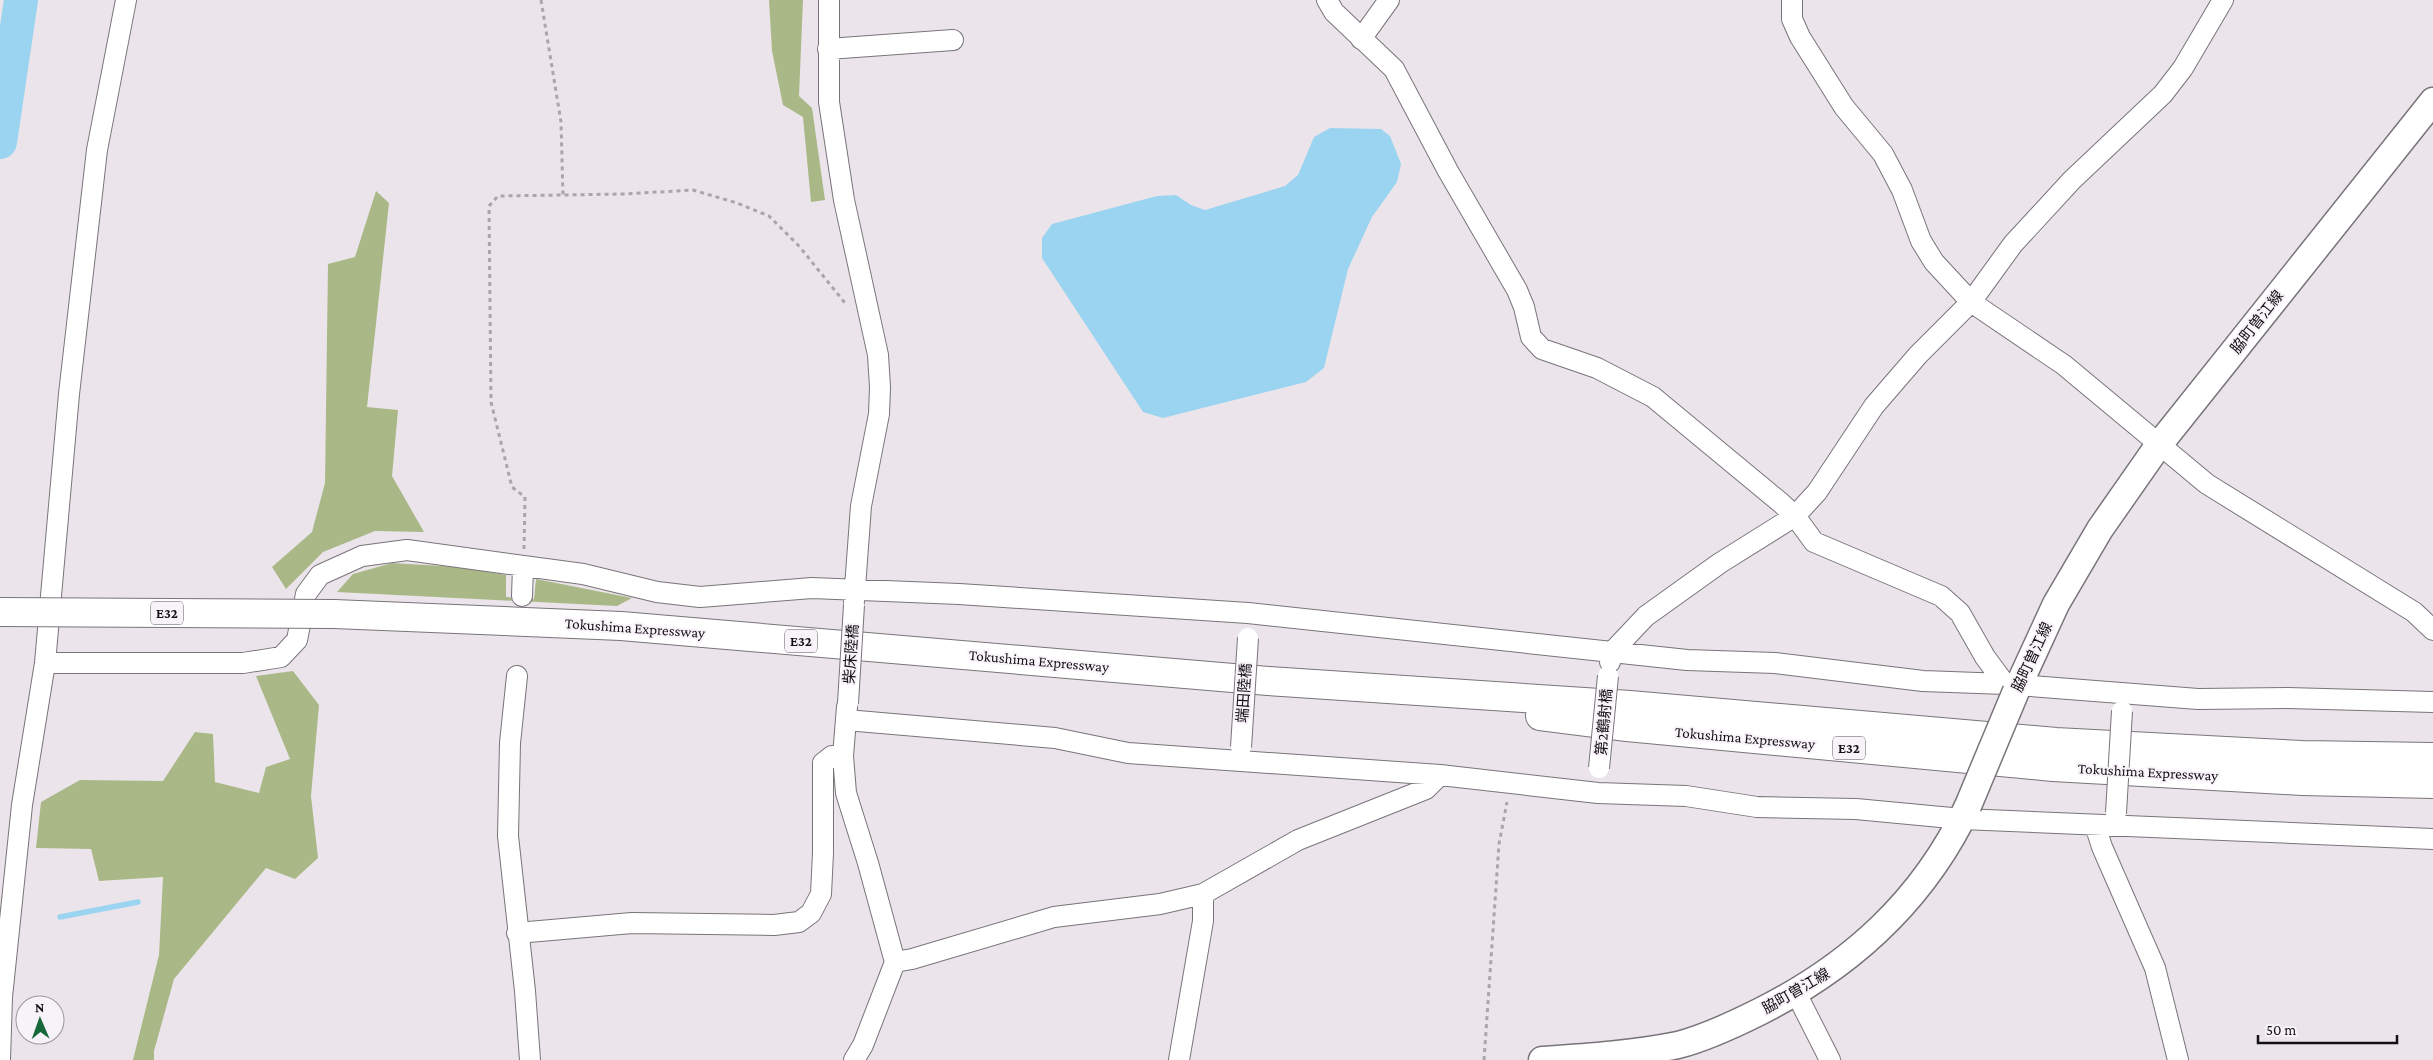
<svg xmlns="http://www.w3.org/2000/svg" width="2433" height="1060" font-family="'Crimson Pro','Noto Sans JP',serif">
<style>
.forest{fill:#a9b886}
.water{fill:#9bd4f0}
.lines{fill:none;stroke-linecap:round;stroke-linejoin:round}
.stream{stroke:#9bd4f0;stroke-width:5.5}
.river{stroke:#9bd4f0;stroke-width:34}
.minor-casing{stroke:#79747a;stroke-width:22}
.major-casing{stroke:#79747a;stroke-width:29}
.highway-casing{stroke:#79747a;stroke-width:30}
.path{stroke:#aaa5aa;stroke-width:3;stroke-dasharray:4 4;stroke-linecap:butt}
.minor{stroke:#fff;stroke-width:20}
.major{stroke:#fff;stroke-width:26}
.highway{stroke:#fff;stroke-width:28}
.minor-bridge-casing{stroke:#79747a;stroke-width:22;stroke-linecap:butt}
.major-bridge-casing{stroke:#79747a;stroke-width:29;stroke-linecap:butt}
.highway-bridge-casing{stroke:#79747a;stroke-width:30;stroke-linecap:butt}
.minor-bridge{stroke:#fff;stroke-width:20}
.major-bridge{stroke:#fff;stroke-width:26}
.highway-bridge{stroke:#fff;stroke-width:28}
.labels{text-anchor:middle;stroke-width:4;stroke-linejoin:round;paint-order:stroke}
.shield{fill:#f8f2f9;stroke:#585459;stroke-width:1}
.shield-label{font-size:14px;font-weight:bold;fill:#131114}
.street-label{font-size:15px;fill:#131114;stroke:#f8f2f9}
</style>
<rect width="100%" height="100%" fill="#ebe5eb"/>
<path class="forest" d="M 769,0 L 803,0 L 799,96 L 812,108 L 825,200 L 811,202 L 803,117 L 783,105 L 772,51 Z
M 376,191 L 389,203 L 367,407 L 398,410 L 392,476 L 424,532 L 375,531 L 323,552 L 286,589 L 272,567 L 312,532 L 325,483 L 328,264 L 355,257 Z
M 392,563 L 459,567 L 506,575 L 506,597 L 534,599 L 536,579 L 632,598 L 617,606 L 337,592 L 353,574 Z
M 293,671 L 319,705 L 311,796 L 318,858 L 295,879 L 266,868 L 174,979 L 154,1051 L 154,1060 L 133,1060 L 159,955 L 163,877 L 99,881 L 91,849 L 36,848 L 41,802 L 80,780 L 163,781 L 195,732 L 213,734 L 215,782 L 259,793 L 266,767 L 290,759 L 256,676 Z"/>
<path class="water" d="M 1330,128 L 1381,129 L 1390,136 L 1401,164 L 1397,182 L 1372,217 L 1348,269 L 1324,368 L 1306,382 L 1163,418 L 1143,412 L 1042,258 L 1042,238 L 1052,224 L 1157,196 L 1176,195 L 1191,205 L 1205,210 L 1285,186 L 1298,175 L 1314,137 Z"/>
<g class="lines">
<path class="stream" d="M 60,917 L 138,902"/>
<path class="river" d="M 0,142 L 21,0"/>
<defs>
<path id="minor" d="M 829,0 L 829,102 L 844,200 L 878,355 L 880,387 L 879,414 L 861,506 L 854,601
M 1327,0 L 1334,12 L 1394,69 L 1448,171 L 1517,290 L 1524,307 L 1531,337 L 1542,349 L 1597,368 L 1653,397 L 1781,503 L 1795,516 L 1814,542 L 1941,596 L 1960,613 L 1985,657 L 2005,684
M 1792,0 L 1792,19 L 1800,37 L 1844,107 L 1883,154 L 1902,190 L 1921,241 L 1934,262 L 1971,302 L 2064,365 L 2207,484 L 2414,612 L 2433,630
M 1361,39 L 1389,0
M 828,49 L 953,40
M 522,596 L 523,567
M 1610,662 L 1612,652 L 1646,616 L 1720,563 L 1795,516 L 1817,492 L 1874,406 L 1918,355 L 1971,302 L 2013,244 L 2072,180 L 2163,94 L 2183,68 L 2223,0
M 45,663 L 243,663 L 281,657 L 297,640 L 306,594 L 320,575 L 362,556 L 407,550 L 583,574 L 657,592 L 700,597 L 812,588 L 959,594 L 1248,613 L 1612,652 L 1687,660 L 1775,663 L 1923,681 L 2005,684 L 2198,699 L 2288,698 L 2433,702
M 517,676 L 510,743 L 508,836 L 525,991 L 530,1060
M 847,707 L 843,756 L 846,793 L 868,863 L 895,962 L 863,1045 L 854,1060
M 846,720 L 1055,738 L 1128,753 L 1440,775 L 1598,793 L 1686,796 L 1757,807 L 1856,809 L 1962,819 L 2433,839
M 2095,825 L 2102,847 L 2155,968 L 2178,1060
M 517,933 L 632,923 L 774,925 L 799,922 L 811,913 L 821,894 L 823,853 L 823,763 L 832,756 L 843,756
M 895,962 L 912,959 L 1054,917 L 1160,904 L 1203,894 L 1298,840 L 1426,789 L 1440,775
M 1796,993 L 1830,1060
M 0,1060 L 2,997 L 22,805 L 45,663 L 69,394 L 97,150 L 126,0
M 1179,1060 L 1203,921 L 1203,894"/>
<path id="major" d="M 2016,691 L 2056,604 L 2100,529 L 2158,446 L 2433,101
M 1542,1060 C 1587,1057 1633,1054 1678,1045 C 1705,1038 1733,1025 1759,1012 C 1851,966 1923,901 1968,806"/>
<path id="highway" d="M 334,614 L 621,626 L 1268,681 L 1630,705 L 2056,742 L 2302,755 L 2433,757
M 1540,716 L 1627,727 L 2053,767 L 2302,781 L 2433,784"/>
</defs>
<use href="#minor" class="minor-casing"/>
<use href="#major" class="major-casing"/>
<use href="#highway" class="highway-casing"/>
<path class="path" d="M 541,0 L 561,122 L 563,196
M 524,549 L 525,497 L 512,487 L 491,402 L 489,206 L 498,196 L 624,194 L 693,190 L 737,203 L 769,216 L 799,246 L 845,303
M 1484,1060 L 1499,844 L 1507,802"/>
<use href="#minor" class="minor"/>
<use href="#major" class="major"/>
<use href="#highway" class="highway"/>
<defs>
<path id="minor-bridge" d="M 848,703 L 854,605
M 1241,747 L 1248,638
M 1599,768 L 1608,676
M 2116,813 L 2122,711"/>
<path id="major-bridge" d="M 1968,806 L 2016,691"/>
<path id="highway-bridge" d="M 0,612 L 334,614"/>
</defs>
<use href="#minor-bridge" class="minor-bridge-casing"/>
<use href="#major-bridge" class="major-bridge-casing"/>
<use href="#highway-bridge" class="highway-bridge-casing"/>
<use href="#minor-bridge" class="minor-bridge"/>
<use href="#major-bridge" class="major-bridge"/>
<use href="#highway-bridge" class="highway-bridge"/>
</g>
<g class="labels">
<g class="shield">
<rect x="151" y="601.5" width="32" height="23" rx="4"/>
<rect x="785" y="629.5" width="32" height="23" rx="4"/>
<rect x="1833" y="736.5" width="32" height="23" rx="4"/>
</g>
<g class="shield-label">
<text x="167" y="618">E32</text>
<text x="801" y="646">E32</text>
<text x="1849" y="753">E32</text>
</g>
<g class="street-label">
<text transform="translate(2257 322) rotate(-52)" y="5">脇町曽江線</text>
<text transform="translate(635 628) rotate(4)" y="5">Tokushima Expressway</text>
<text transform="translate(851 654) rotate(-86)" y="5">柴床陸橋</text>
<text transform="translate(2032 657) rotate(-65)" y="5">脇町曽江線</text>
<text transform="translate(1039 661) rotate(5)" y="5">Tokushima Expressway</text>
<text transform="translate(1244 693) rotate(-86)" y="5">端田陸橋</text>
<text transform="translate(1604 722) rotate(-85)" y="5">第2鶴射橋</text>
<text transform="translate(1745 738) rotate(5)" y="5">Tokushima Expressway</text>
<text transform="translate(2148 772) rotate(3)" y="5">Tokushima Expressway</text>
<text transform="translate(1796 991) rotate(-30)" y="5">脇町曽江線</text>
</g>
</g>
<g transform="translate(40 1020) rotate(358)"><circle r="24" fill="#f8f2f9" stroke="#9c989d"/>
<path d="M0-4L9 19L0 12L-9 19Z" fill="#16693b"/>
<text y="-8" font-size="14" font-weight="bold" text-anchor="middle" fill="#131114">N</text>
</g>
<path d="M2258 1035v8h139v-8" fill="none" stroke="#131114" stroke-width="2.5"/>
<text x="2266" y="1035" font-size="15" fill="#131114" stroke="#f8f2f9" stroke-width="4" paint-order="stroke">50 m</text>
</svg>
